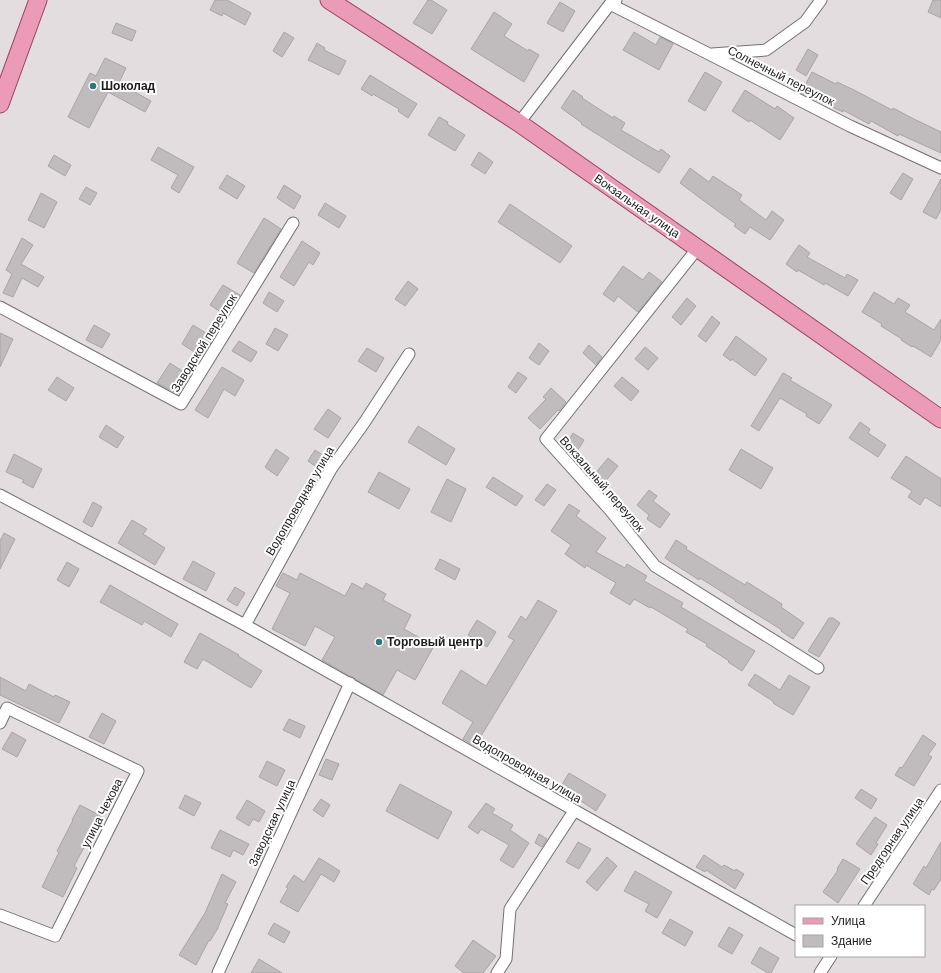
<svg xmlns="http://www.w3.org/2000/svg" width="941" height="973" font-family="'DM Sans',sans-serif">
<style>
.building{fill:#c0bbbc;stroke:#a9a4a5}
.lines{fill:none;stroke-linecap:round;stroke-linejoin:round}
.minor-casing{stroke:#757071;stroke-width:13}
.primary-casing{stroke:#9a4363;stroke-width:19}
.minor{stroke:#fff;stroke-width:11}
.primary{stroke:#eb9bb8;stroke-width:17}
.poi-dot{fill:#2f7681;stroke:#fff;stroke-width:1.5}
.labels{text-anchor:middle;stroke-width:4;stroke-linejoin:round;paint-order:stroke}
.street-label{font-size:12px;fill:#1d1b1c;stroke:#fff}
.poi-label{font-size:12px;font-weight:bold;fill:#1d1b1c;stroke:#fff;text-anchor:start}
</style>
<rect width="100%" height="100%" fill="#e3dddf"/>
<path class="building" d="M 215,0 L 227,0 L 251,13 L 245,25 L 223,13 L 222,16 L 210,10 Z
M 428,0 L 431,0 L 447,10 L 432,34 L 413,23 Z
M 933,0 L 941,0 L 941,18 L 928,12 Z
M 560,2 L 575,11 L 563,32 L 547,23 Z
M 494,12 L 512,24 L 504,36 L 528,51 L 529,49 L 539,55 L 524,82 L 471,49 Z
M 116,23 L 136,31 L 132,41 L 112,33 Z
M 284,32 L 294,38 L 282,57 L 273,51 Z
M 634,32 L 656,45 L 660,37 L 673,44 L 659,70 L 623,50 Z
M 317,43 L 325,48 L 324,50 L 346,61 L 339,75 L 308,60 Z
M 808,49 L 818,55 L 806,76 L 796,70 Z
M 105,58 L 126,68 L 119,83 L 151,101 L 145,112 L 108,92 L 89,128 L 68,117 L 90,73 L 96,76 Z
M 705,72 L 722,82 L 705,111 L 688,101 Z
M 812,72 L 836,84 L 837,82 L 854,90 L 892,110 L 893,108 L 914,119 L 941,132 L 941,153 L 899,134 L 898,136 L 871,121 L 869,124 L 843,110 L 843,112 L 801,93 Z
M 370,75 L 417,104 L 408,118 L 398,111 L 399,109 L 373,94 L 372,96 L 361,89 Z
M 573,90 L 583,97 L 582,98 L 613,118 L 614,116 L 625,123 L 621,130 L 659,152 L 661,149 L 670,156 L 659,173 L 581,124 L 582,123 L 561,108 Z
M 745,90 L 775,109 L 777,106 L 794,118 L 780,140 L 750,120 L 749,122 L 732,111 Z
M 439,117 L 448,122 L 447,124 L 465,135 L 455,151 L 428,135 Z
M 158,147 L 194,167 L 179,193 L 171,188 L 178,175 L 151,160 Z
M 479,152 L 493,162 L 485,174 L 471,165 Z
M 54,155 L 71,165 L 65,176 L 48,166 Z
M 690,168 L 709,182 L 713,176 L 742,195 L 739,200 L 766,220 L 772,211 L 784,220 L 770,240 L 750,227 L 745,234 L 734,226 L 736,224 L 719,212 L 680,183 Z
M 903,173 L 913,179 L 901,200 L 890,193 Z
M 227,175 L 245,186 L 237,199 L 219,188 Z
M 941,179 L 941,210 L 936,219 L 923,212 Z
M 284,185 L 301,196 L 294,209 L 277,198 Z
M 86,187 L 97,193 L 90,205 L 79,199 Z
M 41,193 L 57,202 L 44,228 L 28,220 Z
M 325,203 L 346,216 L 339,228 L 318,215 Z
M 510,204 L 572,246 L 560,263 L 498,222 Z
M 264,218 L 281,229 L 254,273 L 237,263 Z
M 22,238 L 33,245 L 21,264 L 44,277 L 38,287 L 22,278 L 13,297 L 3,293 L 12,274 L 6,270 Z
M 302,241 L 320,253 L 313,265 L 309,262 L 294,286 L 280,277 Z
M 799,245 L 810,253 L 807,257 L 845,278 L 847,274 L 858,280 L 848,296 L 825,283 L 824,285 L 798,270 L 797,272 L 786,264 Z
M 623,266 L 643,280 L 649,272 L 662,282 L 638,312 L 618,296 L 614,302 L 603,294 Z
M 408,281 L 418,289 L 405,306 L 395,299 Z
M 223,285 L 240,295 L 227,316 L 210,305 Z
M 269,292 L 284,301 L 277,312 L 263,303 Z
M 874,292 L 894,304 L 898,298 L 910,305 L 905,312 L 934,330 L 941,319 L 941,340 L 931,357 L 913,346 L 912,347 L 901,340 L 902,339 L 881,326 L 882,324 L 862,312 Z
M 687,298 L 696,306 L 681,325 L 672,317 Z
M 712,316 L 720,323 L 706,342 L 698,336 Z
M 94,325 L 110,334 L 102,348 L 86,340 Z
M 193,325 L 214,338 L 202,357 L 182,344 Z
M 275,328 L 288,335 L 278,351 L 266,344 Z
M 0,333 L 13,339 L 0,367 Z
M 736,336 L 767,359 L 755,376 L 732,359 L 731,361 L 723,355 Z
M 239,341 L 257,352 L 251,362 L 232,351 Z
M 539,343 L 549,351 L 539,365 L 529,358 Z
M 589,345 L 602,357 L 596,365 L 583,353 Z
M 645,347 L 658,358 L 648,370 L 635,359 Z
M 367,348 L 384,358 L 376,372 L 358,361 Z
M 170,363 L 190,376 L 178,394 L 157,383 Z
M 222,367 L 244,380 L 235,396 L 224,389 L 208,418 L 195,410 Z
M 518,372 L 527,378 L 516,393 L 508,387 Z
M 783,373 L 792,378 L 790,380 L 832,405 L 819,424 L 806,416 L 807,414 L 780,398 L 759,431 L 751,426 Z
M 57,377 L 74,388 L 66,401 L 48,390 Z
M 622,377 L 639,391 L 631,401 L 614,386 Z
M 551,388 L 566,402 L 559,411 L 558,410 L 540,429 L 528,418 L 546,399 L 543,397 Z
M 328,409 L 341,418 L 328,438 L 314,429 Z
M 860,422 L 870,429 L 868,433 L 886,445 L 878,457 L 849,438 Z
M 106,425 L 124,437 L 117,448 L 99,437 Z
M 418,426 L 455,449 L 446,465 L 408,442 Z
M 573,433 L 584,440 L 574,456 L 564,448 Z
M 276,449 L 289,458 L 277,476 L 265,467 Z
M 741,449 L 773,468 L 761,489 L 729,470 Z
M 315,450 L 329,459 L 322,471 L 308,461 Z
M 14,454 L 42,469 L 33,488 L 22,482 L 24,480 L 6,472 Z
M 906,456 L 941,479 L 941,507 L 925,497 L 920,505 L 908,497 L 912,491 L 891,478 Z
M 608,458 L 618,466 L 604,483 L 594,475 Z
M 379,472 L 410,489 L 399,509 L 368,492 Z
M 493,477 L 523,496 L 516,506 L 486,487 Z
M 447,479 L 466,489 L 451,522 L 431,512 Z
M 547,484 L 556,490 L 544,506 L 535,500 Z
M 649,490 L 657,496 L 653,501 L 670,514 L 660,528 L 647,519 L 649,515 L 637,505 Z
M 93,502 L 102,507 L 92,527 L 83,522 Z
M 569,504 L 580,511 L 576,516 L 606,538 L 596,552 L 625,568 L 627,564 L 647,576 L 644,581 L 683,603 L 681,607 L 755,651 L 742,671 L 728,662 L 729,661 L 706,646 L 707,644 L 686,632 L 688,629 L 651,607 L 650,608 L 634,599 L 630,605 L 610,593 L 616,583 L 586,565 L 585,568 L 565,554 L 571,545 L 551,531 Z
M 132,520 L 147,529 L 143,534 L 165,548 L 155,565 L 118,543 Z
M 4,533 L 15,539 L 0,569 L 0,541 Z
M 676,540 L 687,547 L 686,549 L 745,585 L 747,582 L 782,604 L 781,607 L 804,623 L 793,639 L 781,631 L 782,630 L 735,601 L 735,600 L 700,578 L 699,580 L 665,558 Z
M 440,559 L 460,569 L 455,580 L 435,569 Z
M 193,561 L 215,573 L 206,591 L 183,579 Z
M 67,562 L 79,569 L 69,587 L 57,580 Z
M 283,573 L 297,580 L 300,573 L 345,596 L 352,583 L 363,589 L 366,583 L 386,594 L 383,600 L 411,615 L 404,629 L 434,646 L 415,680 L 397,670 L 383,695 L 322,660 L 335,637 L 315,626 L 305,646 L 272,629 L 290,593 L 276,586 Z
M 110,585 L 178,624 L 171,637 L 144,621 L 142,625 L 100,602 Z
M 235,587 L 245,593 L 237,606 L 227,600 Z
M 538,600 L 557,611 L 475,746 L 463,739 L 473,722 L 442,703 L 461,670 L 486,686 L 514,640 L 508,637 L 521,616 L 526,620 Z
M 829,618 L 833,618 L 840,623 L 819,657 L 808,651 Z
M 477,620 L 496,632 L 487,647 L 468,635 Z
M 200,633 L 239,655 L 238,656 L 262,671 L 251,688 L 203,659 L 197,669 L 184,662 Z
M 755,674 L 780,690 L 789,675 L 810,687 L 793,715 L 773,703 L 774,702 L 748,685 Z
M 0,677 L 26,691 L 29,684 L 54,697 L 55,695 L 70,702 L 59,723 L 0,695 Z
M 102,713 L 116,721 L 104,744 L 89,737 Z
M 289,719 L 305,726 L 300,738 L 283,730 Z
M 12,732 L 26,740 L 17,757 L 2,749 Z
M 923,735 L 936,744 L 928,755 L 932,757 L 914,786 L 895,775 L 900,767 L 902,768 Z
M 326,759 L 339,764 L 332,780 L 319,775 Z
M 267,761 L 285,770 L 277,786 L 259,777 Z
M 569,773 L 606,795 L 596,811 L 572,795 L 570,797 L 559,790 Z
M 400,784 L 452,812 L 438,839 L 386,811 Z
M 861,789 L 877,799 L 871,809 L 855,798 Z
M 185,795 L 201,803 L 194,816 L 179,808 Z
M 321,799 L 330,805 L 323,817 L 313,810 Z
M 247,800 L 265,811 L 259,822 L 253,819 L 249,826 L 236,818 Z
M 486,803 L 495,809 L 492,813 L 513,825 L 510,830 L 529,843 L 513,868 L 500,860 L 509,845 L 481,829 L 478,834 L 468,827 Z
M 80,805 L 101,816 L 74,866 L 77,868 L 63,897 L 42,887 L 59,852 L 57,851 L 73,820 L 72,820 Z
M 875,817 L 887,825 L 876,843 L 878,844 L 871,855 L 856,844 Z
M 220,830 L 249,844 L 243,855 L 233,850 L 230,857 L 211,848 Z
M 539,834 L 547,839 L 542,847 L 535,843 Z
M 578,842 L 591,849 L 579,869 L 566,862 Z
M 941,842 L 941,879 L 934,890 L 932,889 L 929,895 L 913,884 L 924,866 L 926,868 Z
M 704,855 L 722,867 L 724,865 L 735,871 L 736,869 L 744,874 L 735,889 L 706,870 L 705,872 L 696,867 Z
M 607,857 L 617,866 L 597,891 L 586,882 Z
M 319,858 L 340,871 L 334,882 L 321,874 L 298,912 L 280,902 L 288,888 L 286,887 L 294,875 L 304,882 Z
M 843,859 L 860,869 L 838,903 L 823,892 L 838,870 L 837,869 Z
M 635,871 L 672,892 L 657,918 L 645,911 L 649,904 L 624,891 Z
M 222,874 L 236,882 L 225,903 L 228,904 L 218,927 L 218,928 L 210,941 L 209,940 L 196,965 L 179,955 L 205,913 Z
M 670,919 L 693,932 L 685,946 L 662,933 Z
M 274,923 L 290,932 L 284,943 L 268,934 Z
M 729,927 L 743,935 L 732,954 L 718,946 Z
M 473,940 L 496,956 L 483,973 L 464,973 L 455,966 Z
M 760,947 L 779,958 L 771,973 L 768,973 L 751,963 Z
M 259,959 L 282,973 L 251,973 Z"/>
<g class="lines">
<defs>
<path id="minor" d="M 610,4 L 711,55 L 850,126 L 941,168
M 712,54 L 766,50 L 805,22 L 821,0
M 519,123 L 610,4 L 616,0
M 697,249 L 546,439 L 610,510 L 655,566 L 818,668
M 0,307 L 181,404 L 293,223
M 0,495 L 245,625 L 796,935
M 245,625 L 331,469 L 364,423 L 409,354
M 0,723 L 7,708 L 138,771 L 55,936 L 0,915
M 864,906 L 941,790
M 218,973 L 350,683
M 497,973 L 506,959 L 510,909 L 574,811
M 820,973 L 831,956"/>
<path id="primary" d="M 329,0 L 519,123 L 941,419
M 0,104 L 38,0"/>
</defs>
<use href="#minor" class="minor-casing"/>
<use href="#primary" class="primary-casing"/>
<use href="#minor" class="minor"/>
<use href="#primary" class="primary"/>
</g>
<g class="poi-dot">
<circle cx="93" cy="86" r="4"/>
<circle cx="379" cy="642" r="4"/>
</g>
<g class="labels">
<g class="street-label">
<text transform="translate(781 76) rotate(27)" y="4">Солнечный переулок</text>
<text transform="translate(637 206) rotate(35)" y="4">Вокзальная улица</text>
<text transform="translate(204 343) rotate(-58)" y="4">Заводской переулок</text>
<text transform="translate(602 484) rotate(49)" y="4">Вокзальный переулок</text>
<text transform="translate(300 501) rotate(-60)" y="4">Водопроводная улица</text>
<text transform="translate(527 769) rotate(30)" y="4">Водопроводная улица</text>
<text transform="translate(102 813) rotate(-63)" y="4">улица Чехова</text>
<text transform="translate(272 823) rotate(-65)" y="4">Заводская улица</text>
<text transform="translate(892 841) rotate(-56)" y="4">Предгорная улица</text>
</g>
<g class="poi-label">
<text x="101" y="90">Шоколад</text>
<text x="387" y="646">Торговый центр</text>
</g>
</g>
<rect x="795" y="905" width="130" height="52" fill="#ffffff" stroke="#a5a4a4"/>
<rect x="803" y="918" width="20" height="6" fill="#eb9bb8" stroke="#a5a4a4"/>
<text x="831" y="925" font-size="12" fill="#1d1b1c">Улица</text>
<rect x="803" y="935" width="20" height="12" fill="#c0bbbc" stroke="#a5a4a4"/>
<text x="831" y="945" font-size="12" fill="#1d1b1c">Здание</text>
</svg>
